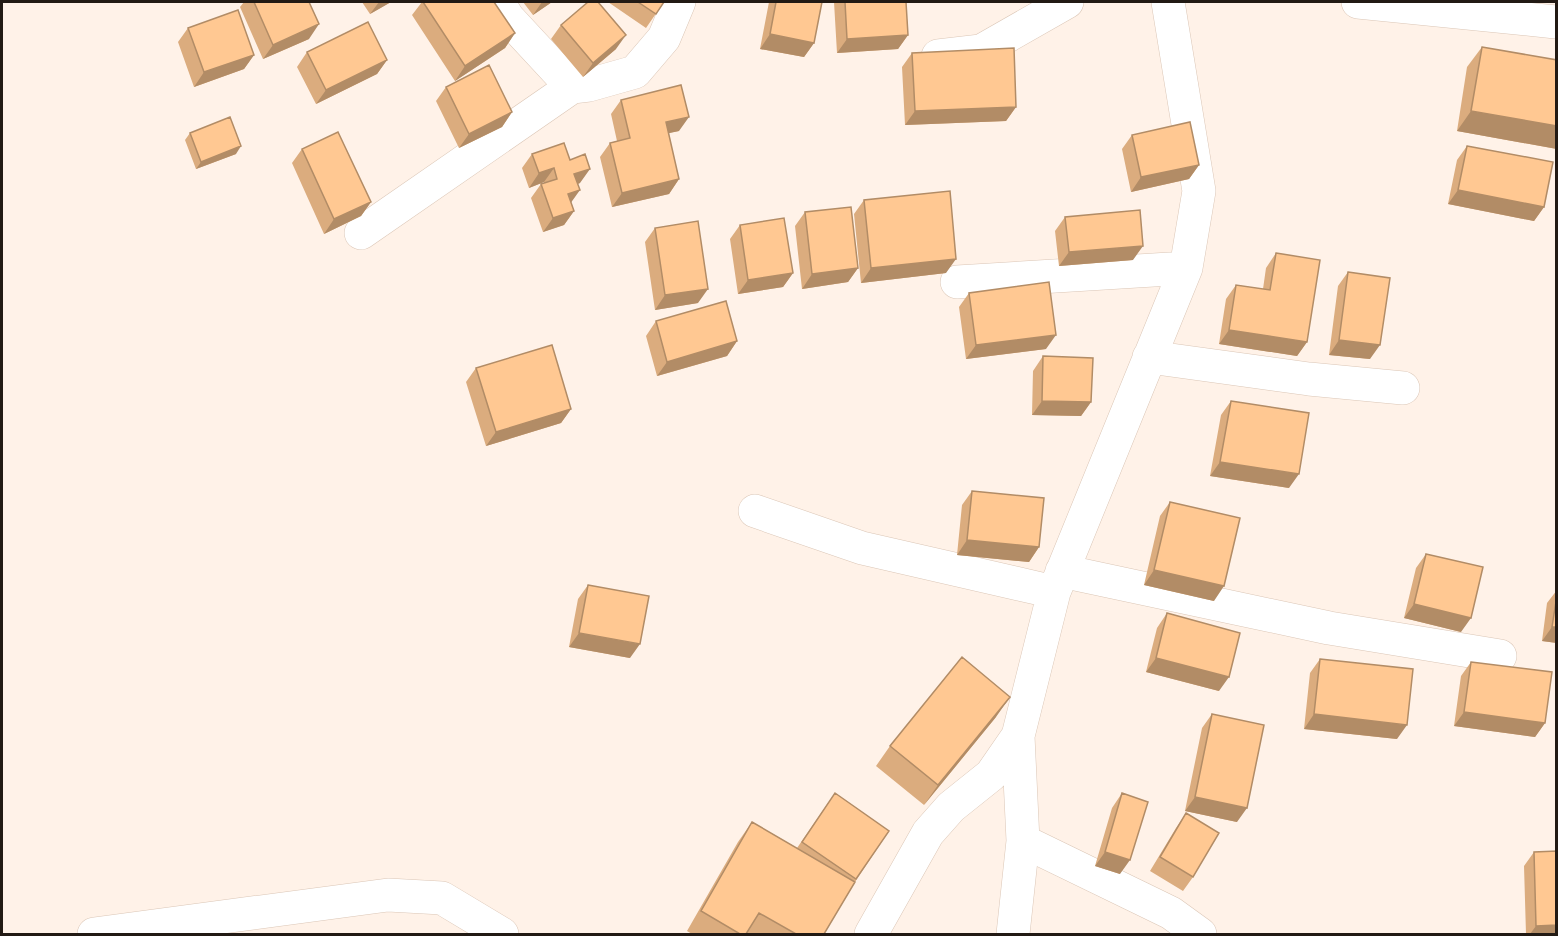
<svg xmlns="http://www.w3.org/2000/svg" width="1558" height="936" font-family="'Fira Sans',sans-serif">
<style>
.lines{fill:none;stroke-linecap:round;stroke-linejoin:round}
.minor-casing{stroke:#dbc6b6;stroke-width:34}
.minor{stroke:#fff;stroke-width:33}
.wall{fill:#dbac7e}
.shaded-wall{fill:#b28c66}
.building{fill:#ffc892;stroke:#b28c66;stroke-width:1.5}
</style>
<rect width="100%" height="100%" fill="#fff2e8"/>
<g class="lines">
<defs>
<path id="minor" d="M 498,2 L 508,18 L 572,87
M 1358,2 L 1556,22
M 938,56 L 981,51 L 1067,2
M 361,233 L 572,87 L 589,85 L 635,72 L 664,38 L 679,2
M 957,282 L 1186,268
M 1149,357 L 1309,379 L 1403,388
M 755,511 L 862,548 L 1054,592
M 1062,571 L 1329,628 L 1500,656
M 1023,841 L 1171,913 L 1200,934
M 94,934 L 388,895 L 442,898 L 502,934
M 871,934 L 928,833 L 951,807 L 991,775 L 1018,736 L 1054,592 L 1186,268 L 1199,191 L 1168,2
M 1013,934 L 1023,841 L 1018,736"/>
</defs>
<use href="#minor" class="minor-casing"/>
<use href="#minor" class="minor"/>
</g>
<path class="wall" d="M 244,2 L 309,2 L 309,39 L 263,59 L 240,7 Z
M 362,2 L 391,2 L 370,14 Z
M 422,2 L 515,33 L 505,48 L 455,81 L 412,15 Z
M 523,2 L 552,2 L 533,15 Z
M 608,2 L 664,2 L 646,28 Z
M 769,2 L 822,2 L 814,43 L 804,57 L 760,49 Z
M 834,2 L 906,2 L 908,35 L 898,49 L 837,53 Z
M 561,25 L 616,49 L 583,77 L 551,39 Z
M 188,28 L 254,55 L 244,69 L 194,87 L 178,42 Z
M 1482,47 L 1557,60 L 1557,149 L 1457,131 L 1467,67 Z
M 307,52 L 387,60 L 377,74 L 316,104 L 297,67 Z
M 912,53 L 1016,107 L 1006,121 L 905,125 L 902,67 Z
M 446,87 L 512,112 L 502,127 L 459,148 L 436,101 Z
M 621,100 L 679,131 L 668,133 L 679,179 L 669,194 L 612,207 L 600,157 L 610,143 L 617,141 L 611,114 Z
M 190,133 L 236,154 L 196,169 L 185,140 Z
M 1132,135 L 1199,165 L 1189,179 L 1131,192 L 1122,149 Z
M 1467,146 L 1544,207 L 1534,221 L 1448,204 L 1457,160 Z
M 302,149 L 371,202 L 361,216 L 324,234 L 292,163 Z
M 532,154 L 570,160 L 580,183 L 578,184 L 571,202 L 574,211 L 564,225 L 543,232 L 531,198 L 541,184 L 544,183 L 544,182 L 529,188 L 522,168 Z
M 864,200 L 946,273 L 861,283 L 854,214 Z
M 805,212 L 858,268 L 848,282 L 802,289 L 795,226 Z
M 1065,217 L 1133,260 L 1059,266 L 1055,231 Z
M 740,225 L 793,273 L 783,287 L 738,294 L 730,239 Z
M 655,228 L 698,303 L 655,310 L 645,242 Z
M 1276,253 L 1307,342 L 1297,356 L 1219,344 L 1226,299 L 1236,285 L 1263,289 L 1266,268 Z
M 1348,272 L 1370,359 L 1329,355 L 1338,286 Z
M 969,293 L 1046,349 L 966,359 L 959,307 Z
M 656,321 L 737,341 L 727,356 L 657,376 L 646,336 Z
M 1043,356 L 1091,402 L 1081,416 L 1032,415 L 1033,371 Z
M 476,368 L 571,409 L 561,423 L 486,446 L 466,382 Z
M 1231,401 L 1289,488 L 1210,476 L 1221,415 Z
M 972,491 L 1039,547 L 1029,562 L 957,555 L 962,505 Z
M 1170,502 L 1214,601 L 1144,585 L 1160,516 Z
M 1426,554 L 1461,632 L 1404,618 L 1416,568 Z
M 588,585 L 630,658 L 569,647 L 578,599 Z
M 1557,590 L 1557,643 L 1542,641 L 1547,603 Z
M 1167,613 L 1219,691 L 1146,672 L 1157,628 Z
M 1320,659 L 1397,739 L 1304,729 L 1310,673 Z
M 1471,662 L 1545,723 L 1535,737 L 1454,726 L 1461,676 Z
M 1212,714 L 1237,822 L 1185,811 L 1202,728 Z
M 996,717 L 924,805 L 876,766 L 890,746 Z
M 835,793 L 889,831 L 855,882 L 824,934 L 692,934 L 687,931 L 738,842 L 752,822 L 797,848 Z
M 1122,793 L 1120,874 L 1095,866 L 1112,808 Z
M 1186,813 L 1193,877 L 1183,891 L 1150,871 L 1176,828 Z
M 1534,852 L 1557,934 L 1526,934 L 1524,866 Z"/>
<path class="shaded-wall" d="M 379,2 L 391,2 L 370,14 Z
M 542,2 L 552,2 L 533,15 Z
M 319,24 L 309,39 L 263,59 L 273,45 Z
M 515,33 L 505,48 L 455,81 L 465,66 Z
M 770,34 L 814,43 L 804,57 L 760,49 Z
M 626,35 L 616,49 L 583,77 L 593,63 Z
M 908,35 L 898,49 L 837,53 L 847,39 Z
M 254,55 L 244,69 L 194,87 L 204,72 Z
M 387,60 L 377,74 L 316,104 L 326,90 Z
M 1016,107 L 1006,121 L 905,125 L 915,111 Z
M 1471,111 L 1557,126 L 1557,149 L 1457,131 Z
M 512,112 L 502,127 L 459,148 L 469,134 Z
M 689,117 L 679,131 L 656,136 L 666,122 Z
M 241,146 L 236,154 L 196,169 L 201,162 Z
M 1199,165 L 1189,179 L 1131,192 L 1141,177 Z
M 554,168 L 544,182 L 529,188 L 539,173 Z
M 590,169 L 580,183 L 564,188 L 574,174 Z
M 679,179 L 669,194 L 612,207 L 622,193 Z
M 580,190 L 570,204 L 568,194 Z
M 1458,190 L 1544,207 L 1534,221 L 1448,204 Z
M 371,202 L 361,216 L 324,234 L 334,219 Z
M 574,211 L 564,225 L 543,232 L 553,218 Z
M 1143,246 L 1133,260 L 1059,266 L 1069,252 Z
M 956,259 L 946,273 L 861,283 L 871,268 Z
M 858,268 L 848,282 L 802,289 L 812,274 Z
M 793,273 L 783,287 L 738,294 L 748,280 Z
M 708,289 L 698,303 L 655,310 L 665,295 Z
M 1229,330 L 1307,342 L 1297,356 L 1219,344 Z
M 1056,335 L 1046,349 L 966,359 L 976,345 Z
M 1339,340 L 1380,345 L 1370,359 L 1329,355 Z
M 737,341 L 727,356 L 657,376 L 667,362 Z
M 1042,401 L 1091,402 L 1081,416 L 1032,415 Z
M 571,409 L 561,423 L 486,446 L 496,432 Z
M 1220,462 L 1299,474 L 1289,488 L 1210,476 Z
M 967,540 L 1039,547 L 1029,562 L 957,555 Z
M 1154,570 L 1224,586 L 1214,601 L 1144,585 Z
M 1414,604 L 1471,618 L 1461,632 L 1404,618 Z
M 1552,627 L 1557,627 L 1557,643 L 1542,641 Z
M 579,633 L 640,644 L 630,658 L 569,647 Z
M 1156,658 L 1229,677 L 1219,691 L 1146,672 Z
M 1010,697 L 996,717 L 924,805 L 938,785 Z
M 1464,712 L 1545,723 L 1535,737 L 1454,726 Z
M 1314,714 L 1407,725 L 1397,739 L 1304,729 Z
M 1195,797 L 1247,808 L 1237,822 L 1185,811 Z
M 1105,852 L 1130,860 L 1120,874 L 1095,866 Z
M 1557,925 L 1557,934 L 1530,934 L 1536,926 Z"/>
<path class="building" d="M 254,2 L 309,2 L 319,24 L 273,45 Z
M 423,2 L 494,2 L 515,33 L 465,66 Z
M 588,2 L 598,2 L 626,35 L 593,63 L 561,25 Z
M 638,2 L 664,2 L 656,14 Z
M 776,2 L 822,2 L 814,43 L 770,34 Z
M 845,2 L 906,2 L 908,35 L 847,39 Z
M 238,10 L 254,55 L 204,72 L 188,28 Z
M 368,22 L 387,60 L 326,90 L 307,52 Z
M 1482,47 L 1557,60 L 1557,126 L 1471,111 Z
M 1014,48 L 1016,107 L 915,111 L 912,53 Z
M 489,65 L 512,112 L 469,134 L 446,87 Z
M 681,85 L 689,117 L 666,122 L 679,179 L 622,193 L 610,143 L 630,138 L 621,100 Z
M 230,117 L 241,146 L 201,162 L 190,133 Z
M 1190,122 L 1199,165 L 1141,177 L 1132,135 Z
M 338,132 L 371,202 L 334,219 L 302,149 Z
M 564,143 L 570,160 L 585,154 L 590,169 L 574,174 L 580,190 L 568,194 L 574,211 L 553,218 L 541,184 L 557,179 L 554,168 L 539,173 L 532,154 Z
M 1467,146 L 1553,162 L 1544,207 L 1458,190 Z
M 950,191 L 956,259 L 871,268 L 864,200 Z
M 851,207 L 858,268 L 812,274 L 805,212 Z
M 1140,210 L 1143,246 L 1069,252 L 1065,217 Z
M 784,218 L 793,273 L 748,280 L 740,225 Z
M 698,221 L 708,289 L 665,295 L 655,228 Z
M 1276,253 L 1320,260 L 1307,342 L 1229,330 L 1236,285 L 1270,290 Z
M 1348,272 L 1390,278 L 1380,345 L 1339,340 Z
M 1049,282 L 1056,335 L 976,345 L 969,293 Z
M 726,301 L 737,341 L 667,362 L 656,321 Z
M 552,345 L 571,409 L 496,432 L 476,368 Z
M 1043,356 L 1093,358 L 1091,402 L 1042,401 Z
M 1231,401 L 1309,413 L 1299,474 L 1220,462 Z
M 972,491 L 1044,498 L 1039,547 L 967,540 Z
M 1170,502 L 1240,518 L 1224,586 L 1154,570 Z
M 1426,554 L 1483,567 L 1471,618 L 1414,604 Z
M 588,585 L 649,596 L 640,644 L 579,633 Z
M 1557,595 L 1557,627 L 1552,627 Z
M 1167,613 L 1240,633 L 1229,677 L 1156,658 Z
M 962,657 L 1010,697 L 938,785 L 890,746 Z
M 1320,659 L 1413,669 L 1407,725 L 1314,714 Z
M 1471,662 L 1552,672 L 1545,723 L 1464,712 Z
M 1212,714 L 1264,725 L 1247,808 L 1195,797 Z
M 835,793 L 889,831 L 856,879 L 802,842 Z
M 1122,793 L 1148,802 L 1130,860 L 1105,852 Z
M 1186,813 L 1219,833 L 1193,877 L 1160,857 Z
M 752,822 L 855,882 L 824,934 L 796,934 L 759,913 L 746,934 L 740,934 L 701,911 Z
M 1557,851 L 1557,925 L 1536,926 L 1534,852 Z"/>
<rect width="1558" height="936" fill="none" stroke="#221a14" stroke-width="6"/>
</svg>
